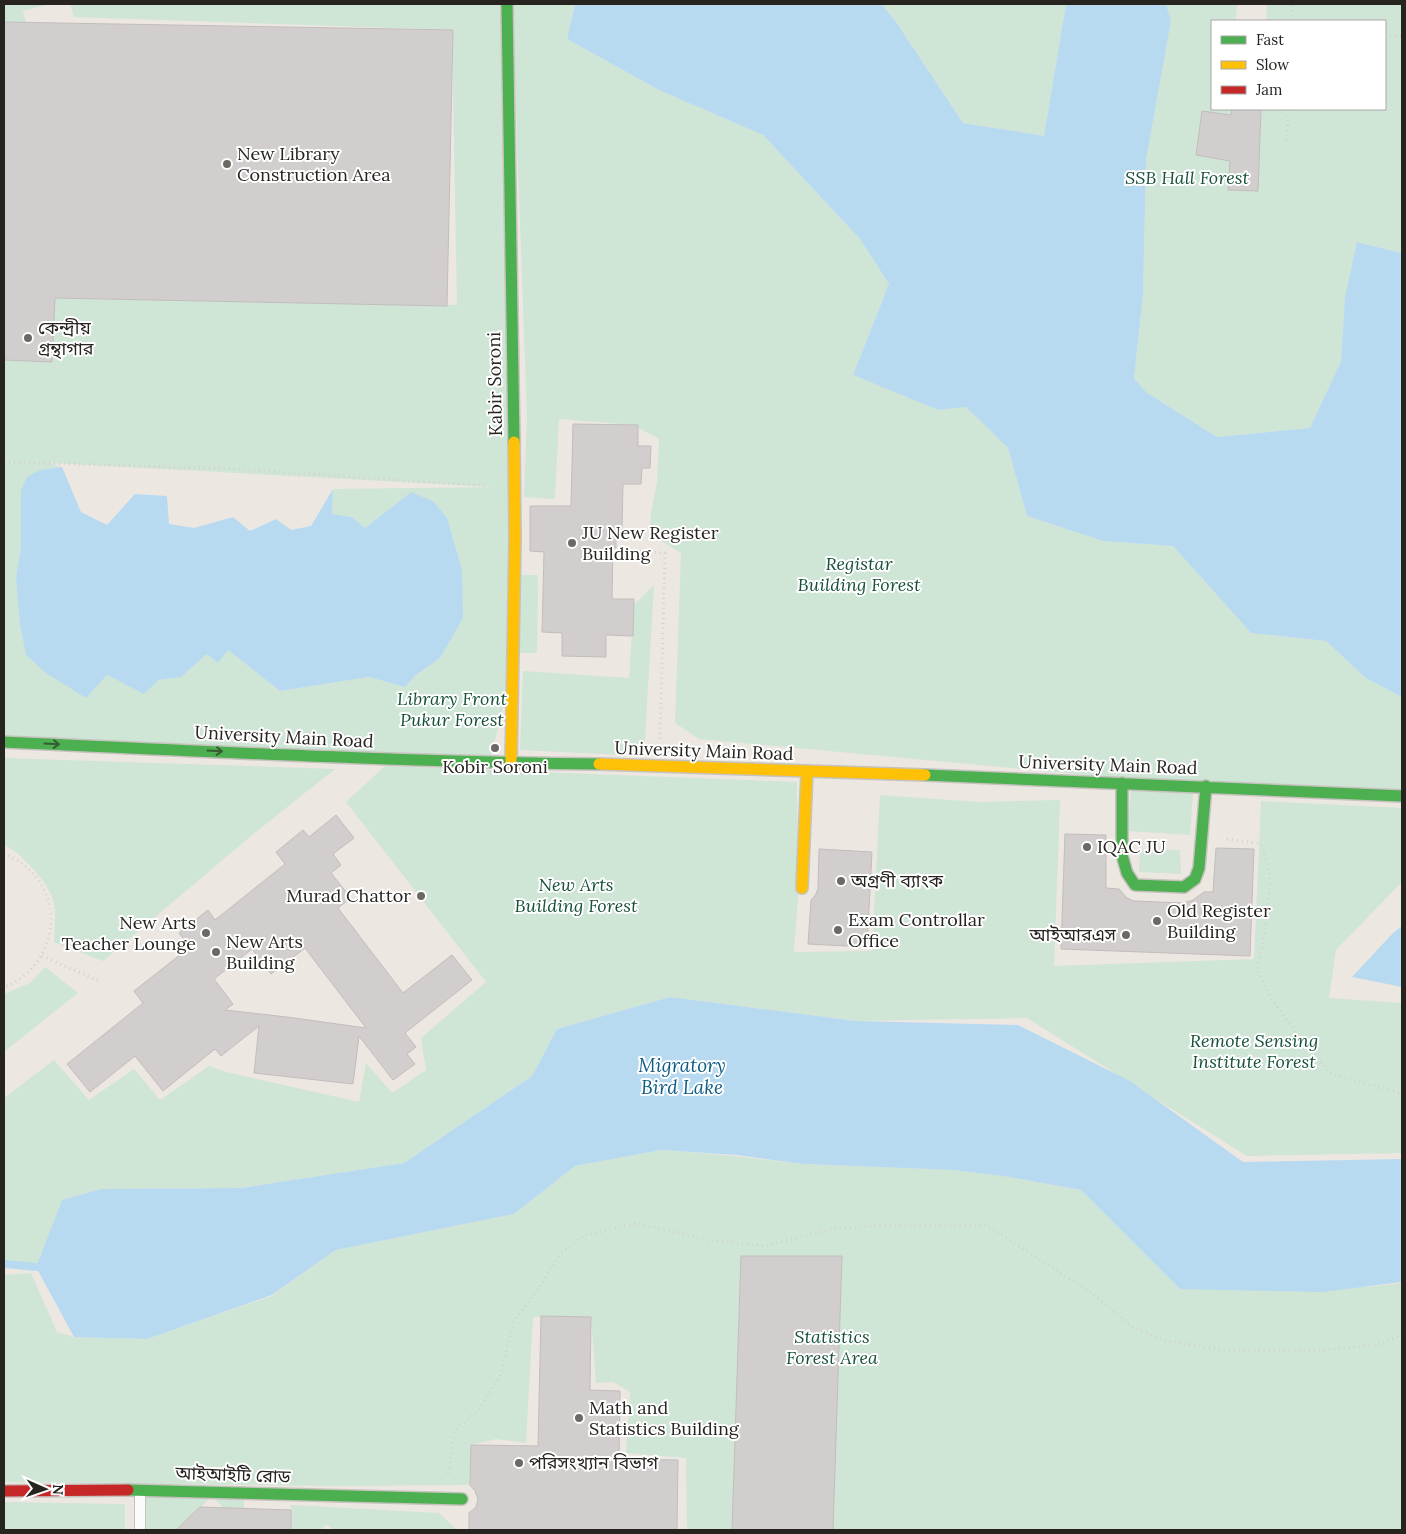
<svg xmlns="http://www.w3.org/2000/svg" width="1406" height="1534" font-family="Lora,'Noto Sans Bengali',serif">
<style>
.green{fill:#cfe5d6;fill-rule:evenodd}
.water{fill:#b8daf1}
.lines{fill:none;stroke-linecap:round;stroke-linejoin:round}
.stream{stroke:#b8daf1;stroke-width:8}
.building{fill:#d3cece;stroke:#c2bdbd;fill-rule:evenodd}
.lane-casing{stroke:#c6c2be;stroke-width:12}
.fast-casing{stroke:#c6c2be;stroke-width:14}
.slow-casing{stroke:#c6c2be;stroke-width:14}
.jam-casing{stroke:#c6c2be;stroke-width:14}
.path{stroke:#d3d1cf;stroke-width:3;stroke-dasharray:1 4;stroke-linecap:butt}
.lane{stroke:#fcfbfb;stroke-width:10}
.fast{stroke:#4caf50;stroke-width:11}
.slow{stroke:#ffc107;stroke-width:11}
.jam{stroke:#c62828;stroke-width:11}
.oneway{stroke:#365c33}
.poi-dot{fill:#6c6864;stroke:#fff;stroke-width:2}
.labels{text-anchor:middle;stroke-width:4;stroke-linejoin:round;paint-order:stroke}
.poi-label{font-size:18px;fill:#272420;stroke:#fff;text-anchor:start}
.park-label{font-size:18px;font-style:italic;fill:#175139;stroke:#fff}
.street-label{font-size:18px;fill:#272420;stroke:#fff}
.water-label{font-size:19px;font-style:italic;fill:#0e5d85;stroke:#fff}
</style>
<rect width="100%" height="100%" fill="#ede7e2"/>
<path class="green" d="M 4,4 L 50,4 L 23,11 L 26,23 L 4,22 Z
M 70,4 L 508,4 L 512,670 L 490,760 L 4,742 L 4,462 L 6,461 L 4,461 L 4,360 L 52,362 L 54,316 L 4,313 L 4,297 L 457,305 L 452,30 L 74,17 ZM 52,464 L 52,463 L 495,487 L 333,489 L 332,514 L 352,517 L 365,528 L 411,492 L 440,658 L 416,675 L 405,687 L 369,677 L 280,691 L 228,650 L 207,654 L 181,677 L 159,680 L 144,694 L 107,675 L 35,662 L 26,655 L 16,577 L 21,546 L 40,470 L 62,467 Z
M 512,4 L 575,4 L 567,39 L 659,90 L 763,135 L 860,239 L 889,284 L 853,375 L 938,410 L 966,407 L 1008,448 L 1027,516 L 1103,541 L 1173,546 L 1251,633 L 1326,641 L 1366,678 L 1402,697 L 1402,793 L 1206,786 L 699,739 L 675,723 L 681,553 L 650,534 L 651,512 L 657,483 L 659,439 L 633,425 L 559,419 L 555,499 L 524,497 L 527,416 Z
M 882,4 L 1066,4 L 1044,136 L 963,123 L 898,25 Z
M 1166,4 L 1237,4 L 1236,21 L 1212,21 L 1212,109 L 1232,109 L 1229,190 L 1257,191 L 1261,109 L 1385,109 L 1385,21 L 1266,21 L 1267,4 L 1402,4 L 1402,253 L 1358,242 L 1345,297 L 1341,361 L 1310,428 L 1217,437 L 1146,392 L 1134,378 L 1143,295 L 1146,160 L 1171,21 Z
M 520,575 L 538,575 L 537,653 L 519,653 Z
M 654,585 L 644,756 L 520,750 L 523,671 L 629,678 L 634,605 Z
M 4,758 L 335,769 L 251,836 L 103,961 L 54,942 C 56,907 58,897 34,870 C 23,858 18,852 4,845 Z
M 385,766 L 797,782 L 798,897 L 794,952 L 872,951 L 880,795 L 979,802 L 1060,800 L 1054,966 L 1254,959 L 1261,801 L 1402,808 L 1402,882 L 1336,950 L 1329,998 L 1402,1003 L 1402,1153 L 1247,1156 L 1027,1018 L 856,1021 L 670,997 L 557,1029 L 532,1076 L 404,1163 L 241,1188 L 101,1189 L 62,1200 L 36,1267 L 4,1265 L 4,1098 L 54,1060 L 89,1100 L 134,1069 L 160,1100 L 209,1066 L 226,1072 L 359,1102 L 366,1063 L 392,1093 L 426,1070 L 421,1038 L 486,982 L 346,802 Z
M 1131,788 L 1193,793 L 1190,835 L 1128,831 Z
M 1140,849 L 1180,850 L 1181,874 L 1139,872 Z
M 45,967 L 78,993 L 4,1052 L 4,994 L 30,983 Z
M 661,1150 L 724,1155 L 803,1164 L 954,1170 L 1009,1177 L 1081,1190 L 1180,1289 L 1366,1287 L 1402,1283 L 1402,1530 L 687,1530 L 686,1458 L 626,1453 L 630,1392 L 613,1382 L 596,1383 L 591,1317 L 533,1317 L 526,1443 L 496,1439 L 471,1445 L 470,1485 L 341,1486 L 4,1482 L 4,1275 L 31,1273 L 57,1332 L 74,1337 L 147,1339 L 272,1296 L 336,1250 L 514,1214 L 575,1166 Z
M 144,1490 L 244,1493 L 244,1529 L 212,1496 L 176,1530 L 143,1530 Z
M 4,1502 L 125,1504 L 125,1530 L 4,1530 Z
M 291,1505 L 439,1513 L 457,1530 L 333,1530 L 327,1524 L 320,1530 L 291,1530 Z"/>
<path class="water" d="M 575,4 L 882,4 L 898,25 L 963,123 L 1044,136 L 1066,4 L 1166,4 L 1171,21 L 1146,160 L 1143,295 L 1134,378 L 1146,392 L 1217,437 L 1310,428 L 1341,361 L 1345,297 L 1357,242 L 1402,253 L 1402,697 L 1366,678 L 1326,641 L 1251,633 L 1173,546 L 1103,541 L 1027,516 L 1008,448 L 966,407 L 938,410 L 853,375 L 889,284 L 860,239 L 763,135 L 659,90 L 567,39 Z
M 62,467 L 81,512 L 107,525 L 135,494 L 167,496 L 169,524 L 194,528 L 233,517 L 250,531 L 276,519 L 291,530 L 311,526 L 333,489 L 332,514 L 352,517 L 365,528 L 411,492 L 434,502 L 447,518 L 462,570 L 463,618 L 440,658 L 416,675 L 405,687 L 369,677 L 280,691 L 228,650 L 218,663 L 207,654 L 181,677 L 159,680 L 144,694 L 107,675 L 86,698 L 46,673 L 26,655 L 20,624 L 16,577 L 21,546 L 21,490 L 27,477 L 40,470 Z
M 1402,926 L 1402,987 L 1352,977 L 1393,933 Z
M 670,997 L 856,1021 L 1018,1025 L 1130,1081 L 1243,1162 L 1402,1159 L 1402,1282 L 1322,1292 L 1180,1289 L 1081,1190 L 1009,1177 L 954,1170 L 803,1164 L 736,1155 L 661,1150 L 575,1166 L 514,1214 L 336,1250 L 272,1295 L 147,1339 L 74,1337 L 36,1267 L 62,1200 L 101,1189 L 241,1188 L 404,1163 L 532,1076 L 557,1029 Z"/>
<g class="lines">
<path class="stream" d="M 5,1264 L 36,1267"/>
</g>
<path class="building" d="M 4,22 L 453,30 L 447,306 L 55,298 L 52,362 L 4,360 Z
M 1232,109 L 1261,109 L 1258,191 L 1228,190 L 1230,161 L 1196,155 L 1202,111 L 1231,115 Z
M 573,424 L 638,425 L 638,446 L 651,446 L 650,468 L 642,468 L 641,484 L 623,484 L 622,529 L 616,530 L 616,548 L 613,548 L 612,599 L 634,599 L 633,636 L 606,635 L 606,657 L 562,656 L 562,633 L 542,632 L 544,552 L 530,551 L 530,506 L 571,506 Z
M 336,815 L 354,838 L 333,854 L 341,865 L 331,873 L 351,898 L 338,908 L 403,993 L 452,955 L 472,980 L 405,1033 L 416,1047 L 407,1054 L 415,1064 L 393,1080 L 359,1036 L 353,1084 L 254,1073 L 259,1026 L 221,1056 L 215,1049 L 163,1091 L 135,1056 L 90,1092 L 67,1064 L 143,1003 L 134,991 L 190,947 L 179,933 L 208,910 L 215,920 L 285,864 L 276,852 L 303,830 L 309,837 ZM 305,948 L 366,1028 L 287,1017 L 225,1010 L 233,1004 L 214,979 L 252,949 L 271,974 Z
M 1065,834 L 1106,835 L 1106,888 L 1119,889 L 1127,898 L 1134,901 L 1183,903 L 1193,900 L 1204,892 L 1213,892 L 1216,848 L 1254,849 L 1250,956 L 1061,949 Z
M 819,849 L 872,852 L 867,947 L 808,944 L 811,900 L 815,896 L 818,889 Z
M 741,1256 L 842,1256 L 833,1530 L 732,1530 Z
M 541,1316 L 591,1317 L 590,1390 L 620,1391 L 619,1459 L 678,1460 L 677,1530 L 469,1530 L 469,1513 L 476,1507 L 478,1499 L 475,1491 L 470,1485 L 471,1445 L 538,1446 Z
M 200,1507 L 291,1510 L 291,1530 L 176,1530 Z"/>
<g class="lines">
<defs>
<path id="lane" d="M 140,1530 L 140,1491"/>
<path id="fast" d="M 507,4 L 514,442
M 4,742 C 202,751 401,762 599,764
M 925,775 L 1402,796
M 1122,783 L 1122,855 L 1127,873 L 1135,885 L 1184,887 L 1195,879 L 1199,868 L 1206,786
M 128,1490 L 462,1499"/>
<path id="slow" d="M 511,763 L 515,539 L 514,442
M 599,764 L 925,775
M 802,888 L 807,772"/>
<path id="jam" d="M 4,1491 L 128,1490"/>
</defs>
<use href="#lane" class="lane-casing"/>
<use href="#fast" class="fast-casing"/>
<use href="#slow" class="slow-casing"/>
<use href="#jam" class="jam-casing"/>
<path class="path" d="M 1291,21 L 1292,4
M 1385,35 L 1402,36
M 1287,141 L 1288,109
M 4,462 L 236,469 L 488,486
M 630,550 L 665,553 L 660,740
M 1227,839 L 1261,844 L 1270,873 L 1268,915 L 1257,970 L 1271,998 L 1311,1052 L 1332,1074 L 1394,1091 L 1402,1094
M 4,853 C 21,861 37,873 45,892 C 62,929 41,974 4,987
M 42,956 L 101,982
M 448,1473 L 455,1430 L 479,1410 L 500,1376 L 514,1320 L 537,1291 L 561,1253 L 583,1236 L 636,1223 L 707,1240 L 765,1246 L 833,1229 L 886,1225 L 986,1225 L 1092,1293 L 1134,1328 L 1167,1341 L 1223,1350 L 1296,1351 L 1341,1349 L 1382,1344 L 1402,1334"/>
<use href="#lane" class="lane"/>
<use href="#fast" class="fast"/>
<use href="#slow" class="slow"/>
<use href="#jam" class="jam"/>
</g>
<defs><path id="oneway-shaft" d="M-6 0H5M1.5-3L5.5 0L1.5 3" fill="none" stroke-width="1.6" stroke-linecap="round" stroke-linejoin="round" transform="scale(1.25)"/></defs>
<g class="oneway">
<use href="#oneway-shaft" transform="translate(52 744) rotate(3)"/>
<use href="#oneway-shaft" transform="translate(215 751) rotate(3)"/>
</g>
<g class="poi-dot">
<circle cx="227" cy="164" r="5"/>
<circle cx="28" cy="338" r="5"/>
<circle cx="572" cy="543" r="5"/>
<circle cx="495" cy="748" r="5"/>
<circle cx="1087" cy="847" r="5"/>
<circle cx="841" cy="881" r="5"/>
<circle cx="421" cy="896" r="5"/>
<circle cx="1157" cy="921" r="5"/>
<circle cx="838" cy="930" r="5"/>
<circle cx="206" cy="933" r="5"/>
<circle cx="1126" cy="935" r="5"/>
<circle cx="216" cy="952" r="5"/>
<circle cx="579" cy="1418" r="5"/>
<circle cx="519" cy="1463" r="5"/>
</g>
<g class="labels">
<g class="poi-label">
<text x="237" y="160">New Library<tspan x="237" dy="21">Construction Area</tspan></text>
<text x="38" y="334">কেন্দ্রীয়<tspan x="38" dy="21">গ্রন্থাগার</tspan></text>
<text x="582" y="539">JU New Register<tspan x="582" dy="21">Building</tspan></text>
<text x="495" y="773" text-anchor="middle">Kobir Soroni</text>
<text x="1097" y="853">IQAC JU</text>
<text x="851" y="887">অগ্রণী ব্যাংক</text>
<text x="411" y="902" text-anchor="end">Murad Chattor</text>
<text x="1167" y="917">Old Register<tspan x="1167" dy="21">Building</tspan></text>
<text x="848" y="926">Exam Controllar<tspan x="848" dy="21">Office</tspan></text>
<text x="196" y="929" text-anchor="end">New Arts<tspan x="196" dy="21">Teacher Lounge</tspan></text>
<text x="1116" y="941" text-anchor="end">আইআরএস</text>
<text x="226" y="948">New Arts<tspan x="226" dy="21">Building</tspan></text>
<text x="589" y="1414">Math and<tspan x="589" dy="21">Statistics Building</tspan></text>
<text x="529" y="1469">পরিসংখ্যান বিভাগ</text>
</g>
<g class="park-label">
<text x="1187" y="184">SSB Hall Forest</text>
<text x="859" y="570">Registar<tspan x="859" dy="21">Building Forest</tspan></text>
<text x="452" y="705">Library Front<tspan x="452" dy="21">Pukur Forest</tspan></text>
<text x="576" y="891">New Arts<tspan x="576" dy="21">Building Forest</tspan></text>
<text x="1254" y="1047">Remote Sensing<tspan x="1254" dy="21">Institute Forest</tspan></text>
<text x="832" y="1343">Statistics<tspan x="832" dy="21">Forest Area</tspan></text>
</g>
<g class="street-label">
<text transform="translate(495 384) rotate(-91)" y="6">Kabir Soroni</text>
<text transform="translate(284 737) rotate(3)" y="6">University Main Road</text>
<text transform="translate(704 751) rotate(2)" y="6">University Main Road</text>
<text transform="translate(1108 765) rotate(2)" y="6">University Main Road</text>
<text transform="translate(233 1475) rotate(2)" y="6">আইআইটি রোড</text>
</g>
<g class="water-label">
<text x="682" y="1072">Migratory<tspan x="682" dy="22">Bird Lake</tspan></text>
</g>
</g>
<rect width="1406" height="1534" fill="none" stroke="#272420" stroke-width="10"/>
<rect x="1211" y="20" width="175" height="90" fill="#ffffff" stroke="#a9a7a6"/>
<rect x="1221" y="36" width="25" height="8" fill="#4caf50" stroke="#a9a7a6"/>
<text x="1256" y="45" font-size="15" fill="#272420">Fast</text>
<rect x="1221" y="61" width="25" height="8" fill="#ffc107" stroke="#a9a7a6"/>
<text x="1256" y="70" font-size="15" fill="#272420">Slow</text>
<rect x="1221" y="86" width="25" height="8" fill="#c62828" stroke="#a9a7a6"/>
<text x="1256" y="95" font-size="15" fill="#272420">Jam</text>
<g transform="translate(45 1489) rotate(92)" stroke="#ffffff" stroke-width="4" paint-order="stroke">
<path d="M0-4L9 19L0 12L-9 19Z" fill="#272420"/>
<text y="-8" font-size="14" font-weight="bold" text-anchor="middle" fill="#272420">N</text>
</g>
</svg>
